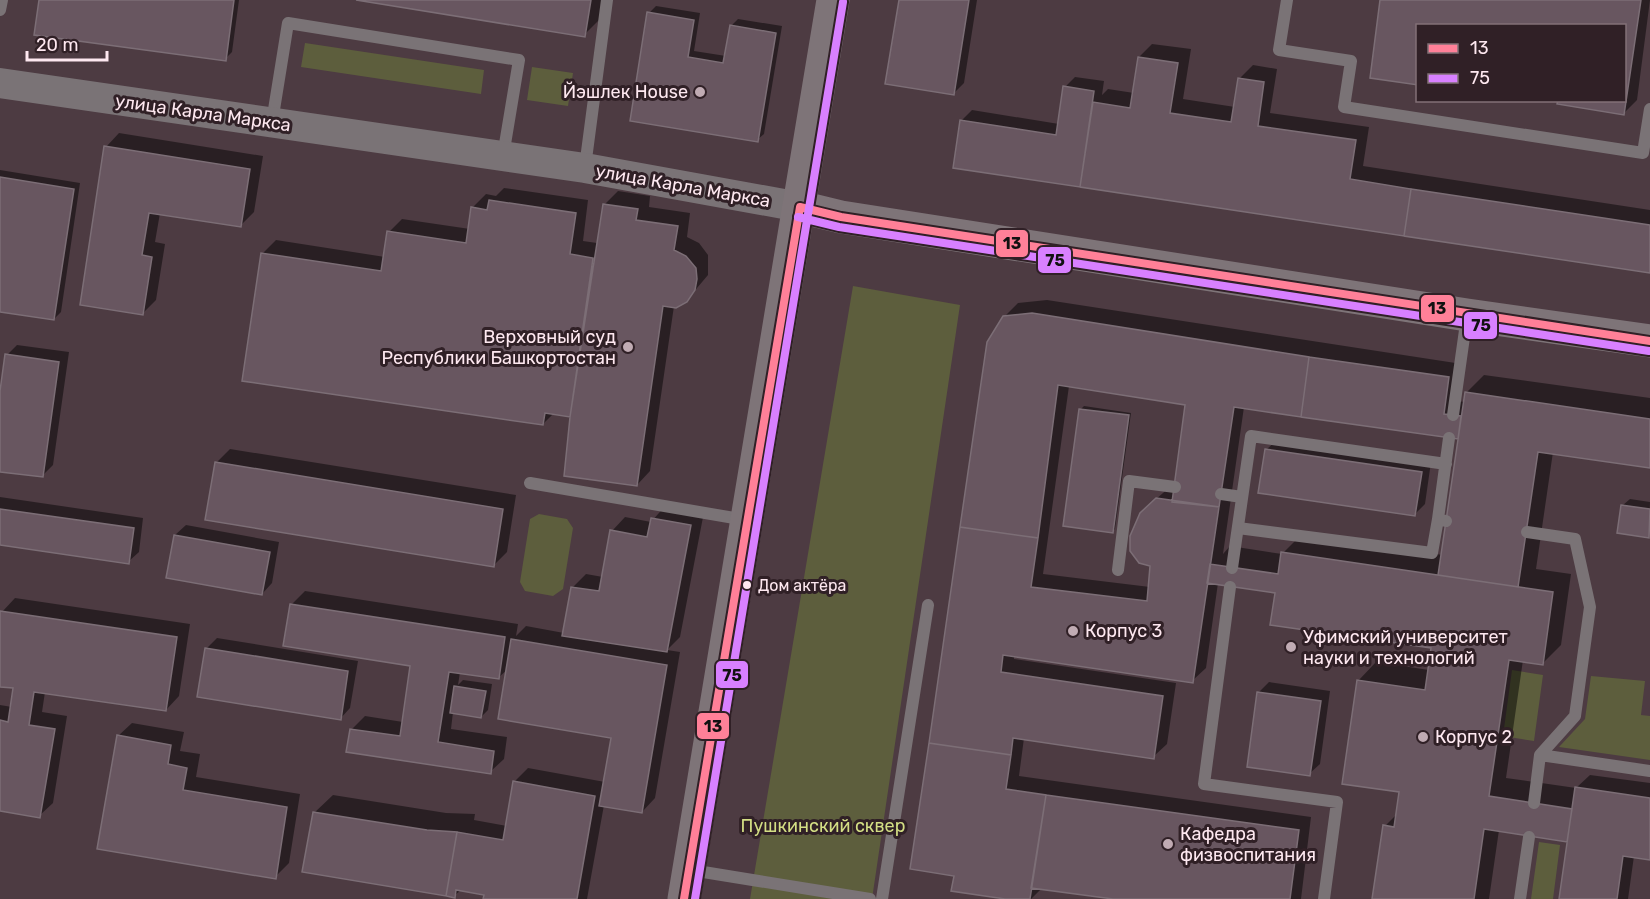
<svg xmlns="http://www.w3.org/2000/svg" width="1650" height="899" font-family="Rubik,sans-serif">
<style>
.green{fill:#5d5e3d}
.shadow{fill:#0007;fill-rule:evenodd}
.building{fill:#685660;stroke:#7c6e76;stroke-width:1.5}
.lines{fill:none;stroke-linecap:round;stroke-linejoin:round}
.service{stroke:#7a7376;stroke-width:12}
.tertiary{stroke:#7a7376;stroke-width:30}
.secondary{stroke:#7e7478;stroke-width:33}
.bus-1-casing{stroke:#302026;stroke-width:12}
.bus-2-casing{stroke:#302026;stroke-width:12}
.bus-1{stroke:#ff8098;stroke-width:8}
.bus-2{stroke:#d880ff;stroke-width:8}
.poi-dot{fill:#c0abb3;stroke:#302026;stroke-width:2}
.bus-dot{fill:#fee8f0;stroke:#302026;stroke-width:2}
.labels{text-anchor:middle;stroke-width:6;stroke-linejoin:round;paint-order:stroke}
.bus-label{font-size:16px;fill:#fee8f0;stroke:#302026;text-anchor:start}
.poi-label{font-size:18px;fill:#fee8f0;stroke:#302026;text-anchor:start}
.street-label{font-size:18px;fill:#fee8f0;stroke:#302026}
.park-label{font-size:18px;fill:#d3de84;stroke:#302026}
.line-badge{stroke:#302026;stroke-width:2}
.pale-badge-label{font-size:16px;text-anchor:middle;font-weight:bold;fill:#111}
</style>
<rect width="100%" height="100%" fill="#4d3b42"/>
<path class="green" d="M 305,43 L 484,70 L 481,94 L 301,67 Z
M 532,67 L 573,73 L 568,106 L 527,100 Z
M 853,286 L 960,305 L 872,899 L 750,899 Z
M 539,514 L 567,519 L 573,528 L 563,589 L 553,596 L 525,591 L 520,582 L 530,519 Z
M 1512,670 L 1543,675 L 1534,741 L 1503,736 Z
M 1591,676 L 1645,681 L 1641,715 L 1650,716 L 1650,760 L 1559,747 L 1585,719 Z
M 1539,842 L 1560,845 L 1553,899 L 1531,899 Z"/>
<path class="shadow" d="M 40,0 L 239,0 L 232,52 L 225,59 Z
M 366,0 L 609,0 L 607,12 L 584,35 Z
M 901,0 L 977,0 L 964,83 L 953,94 Z
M 1382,0 L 1650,0 L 1637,100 L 1624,113 L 1624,26 Z
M 656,6 L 700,13 L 694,51 L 726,56 L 731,26 L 738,19 L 782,26 L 764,134 L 757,140 L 649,13 Z
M 1152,44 L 1191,49 L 1183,99 L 1235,107 L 1239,79 L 1253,65 L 1277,69 L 1270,113 L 1369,127 L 1363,166 L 1650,210 L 1650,271 L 955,167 L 961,121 L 972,110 L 1059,124 L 1065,87 L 1075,77 L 1104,81 L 1102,95 L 1108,89 L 1134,93 L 1139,57 Z
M 119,133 L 263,156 L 254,212 L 241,225 L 160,213 L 155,242 L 165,244 L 156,300 L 143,313 L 106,147 Z
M 0,170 L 80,183 L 61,312 L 54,319 L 0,310 Z
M 504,188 L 588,200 L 583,241 L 597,243 L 604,205 L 618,191 L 650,196 L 649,207 L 690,213 L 687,237 L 699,243 L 708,255 L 708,275 L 686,301 L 674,306 L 650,471 L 637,485 L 572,415 L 554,413 L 543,424 L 262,254 L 276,240 L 385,257 L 389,232 L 402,219 L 470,229 L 472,208 L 486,194 L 496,196 Z
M 1047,300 L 1462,364 L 1457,401 L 1465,402 L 1466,393 L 1484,375 L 1650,398 L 1650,466 L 1553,452 L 1536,569 L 1571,574 L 1561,645 L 1543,663 L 1523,660 L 1506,778 L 1576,788 L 1590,775 L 1650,783 L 1650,858 L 1634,856 L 1628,899 L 1560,899 L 1569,840 L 1499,830 L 1489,899 L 1374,899 L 1385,826 L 1398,813 L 1401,791 L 1358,681 L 1376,662 L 1429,670 L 1432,647 L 1277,592 L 1218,583 L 1206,668 L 1192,681 L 1014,655 L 1014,659 L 1176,683 L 1167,744 L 1153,757 L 1024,738 L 1019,776 L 1311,817 L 1301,899 L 1124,899 L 1042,888 L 1031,899 L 1015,899 L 953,889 L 1004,317 L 1018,303 ZM 1069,386 L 1186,404 L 1176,487 L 1171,486 L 1155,500 L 1150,587 L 1043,574 ZM 1244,407 L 1460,438 L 1443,555 L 1301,535 L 1282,554 L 1230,546 L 1223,554 Z
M 17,345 L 69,352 L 53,465 L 43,475 L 0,470 L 0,402 L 7,355 Z
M 1084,406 L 1131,413 L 1115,529 L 1112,532 L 1081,409 Z
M 1277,440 L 1431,462 L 1425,504 L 1415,514 L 1266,450 Z
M 230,449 L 516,495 L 507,552 L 494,565 L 216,463 Z
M 0,497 L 143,518 L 139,552 L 128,562 L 0,544 Z
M 1630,499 L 1650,502 L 1649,537 L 1623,505 Z
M 666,505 L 704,512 L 680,637 L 667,650 L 680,652 L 655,798 L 642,812 L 604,805 L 587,899 L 485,899 L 485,894 L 461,890 L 454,896 L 314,813 L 333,795 L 446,813 L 475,814 L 474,820 L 507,826 L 514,782 L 528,768 L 605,782 L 612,737 L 508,669 L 498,678 L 460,672 L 458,685 L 463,680 L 492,684 L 488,710 L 481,717 L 453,712 L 451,729 L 507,737 L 504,759 L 490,772 L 351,730 L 365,716 L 403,722 L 412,665 L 291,605 L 305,591 L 518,624 L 516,636 L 526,626 L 564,633 L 573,587 L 586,574 L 603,577 L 612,531 L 625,517 L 651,522 Z
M 186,525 L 279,542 L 272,583 L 262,594 L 175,535 Z
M 15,598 L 190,624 L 179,696 L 166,710 L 45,692 L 42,712 L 67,716 L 53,803 L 39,816 L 0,810 L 0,705 L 12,707 L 15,687 L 0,685 L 0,623 L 2,612 Z
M 217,638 L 358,661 L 350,708 L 340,719 L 206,649 Z
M 1269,682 L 1330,691 L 1320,764 L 1309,774 L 1258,693 Z
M 132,723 L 184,732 L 180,751 L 200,754 L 196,777 L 300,794 L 289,863 L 275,877 L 118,736 Z"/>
<path class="building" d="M 39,0 L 234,0 L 226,61 L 34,35 Z
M 356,0 L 591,0 L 585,37 Z
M 899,0 L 969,0 L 954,95 L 885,84 Z
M 1380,0 L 1641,0 L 1624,115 L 1557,104 L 1558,100 L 1624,100 L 1624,26 L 1418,26 L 1418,85 L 1370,78 Z
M 647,12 L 694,20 L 688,57 L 723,63 L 730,25 L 776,33 L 758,142 L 630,121 Z
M 1138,57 L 1178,63 L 1170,113 L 1231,122 L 1238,78 L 1264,82 L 1258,126 L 1356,140 L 1350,179 L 1411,189 L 1404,236 L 1080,187 L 1093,102 L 1130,108 Z
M 1063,86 L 1094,91 L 1080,187 L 953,168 L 960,120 L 1056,135 Z
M 104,146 L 250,169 L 241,227 L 149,213 L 142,255 L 152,257 L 143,315 L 80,305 Z
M 0,177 L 74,189 L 54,320 L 0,312 Z
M 1411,189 L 1650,225 L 1650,273 L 1404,236 Z
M 489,200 L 576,213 L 570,254 L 593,258 L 570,417 L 545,413 L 543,425 L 242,381 L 261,253 L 381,271 L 387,231 L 466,243 L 471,207 L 487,210 Z
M 603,204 L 638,209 L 636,220 L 678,226 L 674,250 L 686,256 L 696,268 L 697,279 L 695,290 L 687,302 L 676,308 L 663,306 L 637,486 L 564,476 L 570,417 Z
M 1032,313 L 1309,357 L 1301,417 L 1234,407 L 1219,507 L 1172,502 L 1185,405 L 1058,385 L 1038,538 L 960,527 L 987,342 L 1003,316 Z
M 5,354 L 59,362 L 43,477 L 0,472 L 0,391 Z
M 1309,357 L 1449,377 L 1444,414 L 1461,416 L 1458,439 L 1301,417 Z
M 1465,392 L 1650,419 L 1650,468 L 1538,452 L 1518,587 L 1438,575 Z
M 1079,409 L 1129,415 L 1113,533 L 1063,526 Z
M 1265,449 L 1422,472 L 1415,516 L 1258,493 Z
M 215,462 L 503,509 L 494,567 L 205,520 Z
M 1156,498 L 1219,507 L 1193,683 L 1003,655 L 1001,672 L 1163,696 L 1154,759 L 1013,738 L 1011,755 L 929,743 L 960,527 L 1038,538 L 1031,587 L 1147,601 L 1150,566 L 1139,563 L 1130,551 L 1130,536 L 1140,513 Z
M 1621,505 L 1650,509 L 1649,538 L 1617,533 Z
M 0,509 L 134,528 L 129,564 L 0,545 Z
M 651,518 L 691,525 L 667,652 L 562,636 L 571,587 L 599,591 L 610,530 L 647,537 Z
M 174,535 L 270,552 L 262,595 L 166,578 Z
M 1281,552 L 1553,592 L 1543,665 L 1509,660 L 1489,796 L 1572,809 L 1567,842 L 1484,829 L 1474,899 L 1372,899 L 1383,825 L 1394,827 L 1399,792 L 1342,784 L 1357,680 L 1425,690 L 1431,648 L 1270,625 L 1275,593 L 1207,583 L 1210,564 L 1278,574 Z
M 290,604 L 505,637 L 499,679 L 449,672 L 438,742 L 494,751 L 491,774 L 346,752 L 350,729 L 400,736 L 410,666 L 283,646 Z
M 0,611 L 177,637 L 166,711 L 34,692 L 29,725 L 55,729 L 40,818 L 0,811 L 0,720 L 8,722 L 13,688 L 0,687 Z
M 511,639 L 667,665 L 642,813 L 599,806 L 611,738 L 498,719 Z
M 205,648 L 348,671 L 341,720 L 197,697 Z
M 454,686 L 486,691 L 481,718 L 450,713 Z
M 1257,692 L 1321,701 L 1310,776 L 1247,767 Z
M 117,735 L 171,745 L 168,764 L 187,768 L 183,790 L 287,807 L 276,879 L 97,849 Z
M 929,743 L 1011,755 L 1006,789 L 1046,795 L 1030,899 L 1005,899 L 951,891 L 954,876 L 910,869 Z
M 513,781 L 595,796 L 577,899 L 483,899 L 484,895 L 456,890 L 455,898 L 446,896 L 457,832 L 503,840 Z
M 1575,787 L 1650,798 L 1650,860 L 1623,856 L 1617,899 L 1559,899 Z
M 1046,795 L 1299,830 L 1290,899 L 1113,899 L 1031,888 Z
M 313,812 L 427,830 L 457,832 L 446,896 L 302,872 Z"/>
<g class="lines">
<path class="service" d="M 1287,0 L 1279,50 L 1351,61 L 1344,107 L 1643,153 L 1650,109
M 0,10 L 2,0
M 272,122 L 288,23 L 519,60 L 503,156
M 585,167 L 607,0
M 1453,415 L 1467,316
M 530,483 L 746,520
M 1221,494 L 1242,497
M 1446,521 L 1438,519 L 1449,438
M 1238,528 L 1432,553 L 1438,519
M 1527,532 L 1575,539 L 1590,607 L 1575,716 L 1540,755 L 1534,803
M 1232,568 L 1251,436 L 1446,464
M 1118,570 L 1129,481 L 1175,487
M 1230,587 L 1204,784 L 1337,802 L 1324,899
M 1540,755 L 1650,771
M 691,870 L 870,899
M 882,899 L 928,605
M 1520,899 L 1529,837"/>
<path class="tertiary" d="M 0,83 L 585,168 L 800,207"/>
<path class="secondary" d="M 800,207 L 841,217 L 1467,315 L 1650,341
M 684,899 L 833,0"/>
<defs>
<path id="bus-1" d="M 800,207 L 841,217 L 1650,341
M 684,899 L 800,207"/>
<path id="bus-2" d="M 798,217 L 839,227 L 1649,351
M 695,899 L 843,2"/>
</defs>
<use href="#bus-1" class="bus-1-casing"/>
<use href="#bus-2" class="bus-2-casing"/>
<use href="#bus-1" class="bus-1"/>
<use href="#bus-2" class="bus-2"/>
</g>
<g class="poi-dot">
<circle cx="700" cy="92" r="6"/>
<circle cx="628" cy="347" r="6"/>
<circle cx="1073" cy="631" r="6"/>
<circle cx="1291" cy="647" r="6"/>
<circle cx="1423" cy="737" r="6"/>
<circle cx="1168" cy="844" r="6"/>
</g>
<circle class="bus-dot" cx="747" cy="585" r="5"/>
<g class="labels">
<g class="bus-label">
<text x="758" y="591">Дом актёра</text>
</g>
<g class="poi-label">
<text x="688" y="98" text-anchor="end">Йэшлек House</text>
<text x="616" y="343" text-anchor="end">Верховный суд<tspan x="616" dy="21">Республики Башкортостан</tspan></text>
<text x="1085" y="637">Корпус 3</text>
<text x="1303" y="643">Уфимский университет<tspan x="1303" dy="21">науки и технологий</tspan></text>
<text x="1435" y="743">Корпус 2</text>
<text x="1180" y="840">Кафедра<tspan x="1180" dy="21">физвоспитания</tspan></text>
</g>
<g class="street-label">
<text transform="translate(203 113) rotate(8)" y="6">улица Карла Маркса</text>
<text transform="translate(683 186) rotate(10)" y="6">улица Карла Маркса</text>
</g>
<g class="park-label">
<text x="823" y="832">Пушкинский сквер</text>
</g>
</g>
<g class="line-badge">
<rect x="995" y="229" width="34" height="29" rx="6" fill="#ff8098"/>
<rect x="1037" y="246" width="35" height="28" rx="6" fill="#d880ff"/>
<rect x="1420" y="294" width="35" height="29" rx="6" fill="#ff8098"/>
<rect x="1463" y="311" width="35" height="29" rx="6" fill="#d880ff"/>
<rect x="715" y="660" width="34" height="29" rx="6" fill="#d880ff"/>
<rect x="696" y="712" width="34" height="28" rx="6" fill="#ff8098"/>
</g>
<g class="pale-badge-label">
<text x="1012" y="249">13</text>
<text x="1055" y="266">75</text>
<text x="1437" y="314">13</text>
<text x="1481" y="331">75</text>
<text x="732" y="681">75</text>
<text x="713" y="732">13</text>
</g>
<rect x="1416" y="24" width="210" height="78" fill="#302026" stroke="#827077" stroke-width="1.5"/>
<rect x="1428" y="44" width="30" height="9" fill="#ff8098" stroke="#827077" stroke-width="1.5"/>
<text x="1470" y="54" font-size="18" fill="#fee8f0">13</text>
<rect x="1428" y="74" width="30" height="9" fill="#d880ff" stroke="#827077" stroke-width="1.5"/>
<text x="1470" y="84" font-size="18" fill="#fee8f0">75</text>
<path d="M27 51v9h80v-9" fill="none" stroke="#fee8f0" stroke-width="3"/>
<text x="36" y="51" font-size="18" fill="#fee8f0" stroke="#302026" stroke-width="4.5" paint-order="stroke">20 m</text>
</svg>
